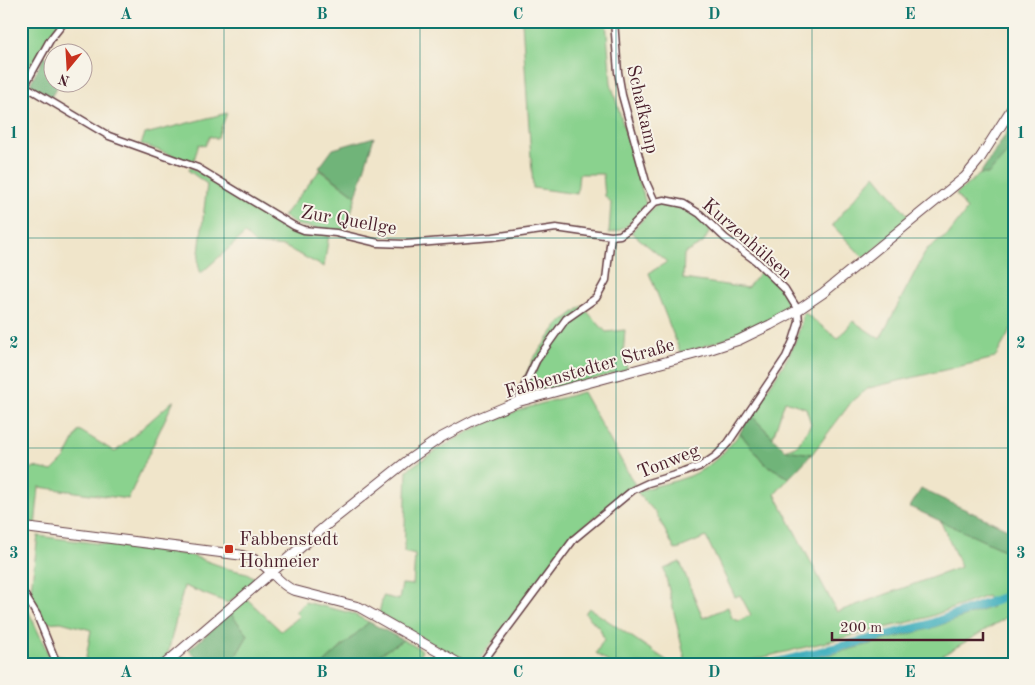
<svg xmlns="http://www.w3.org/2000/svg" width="1035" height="685" font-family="'Old Standard TT',serif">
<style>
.green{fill:#8ad28e;stroke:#6a785c}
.forest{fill:#6fb479;stroke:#5c6a52}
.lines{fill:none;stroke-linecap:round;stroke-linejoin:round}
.river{stroke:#42b0be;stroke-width:9}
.street-casing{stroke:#633d43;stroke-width:9}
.secondary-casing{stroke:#633d43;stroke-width:11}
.street{stroke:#fff;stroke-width:6}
.secondary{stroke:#fff;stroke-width:9}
.grid{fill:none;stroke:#0f766e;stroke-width:1;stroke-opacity:0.55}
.poi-dot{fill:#c8321e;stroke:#f7f3e8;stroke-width:2}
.labels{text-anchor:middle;stroke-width:4;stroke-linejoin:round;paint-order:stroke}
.street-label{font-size:19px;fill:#4a1f2b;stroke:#f7f3e8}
.poi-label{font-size:19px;fill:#4a1f2b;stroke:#f7f3e8;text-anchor:start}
.neatline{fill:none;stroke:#0f766e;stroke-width:2}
.grid-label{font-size:16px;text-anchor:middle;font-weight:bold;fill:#0f766e}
</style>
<rect width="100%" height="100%" fill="#f7f3e8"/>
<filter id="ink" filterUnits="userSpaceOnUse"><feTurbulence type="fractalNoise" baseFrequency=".02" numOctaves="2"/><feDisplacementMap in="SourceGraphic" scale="10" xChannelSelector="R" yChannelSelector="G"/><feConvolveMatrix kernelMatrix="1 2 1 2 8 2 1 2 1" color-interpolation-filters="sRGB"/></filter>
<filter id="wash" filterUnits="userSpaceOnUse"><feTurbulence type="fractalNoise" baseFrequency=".0096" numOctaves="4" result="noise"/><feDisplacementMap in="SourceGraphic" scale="20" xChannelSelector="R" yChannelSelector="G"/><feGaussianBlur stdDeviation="1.12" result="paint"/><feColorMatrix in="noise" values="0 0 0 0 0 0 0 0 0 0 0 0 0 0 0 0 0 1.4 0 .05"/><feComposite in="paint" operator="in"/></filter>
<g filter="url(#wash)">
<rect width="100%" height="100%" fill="#f0e5ca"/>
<path class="green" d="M 21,21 L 63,21 L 32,69 L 21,58 Z
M 522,21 L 606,21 L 611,83 L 646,204 C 635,217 626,232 609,233 L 611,203 L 605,196 L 603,174 L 579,174 L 577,194 L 533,188 Z
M 227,113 L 217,139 L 210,136 L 205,146 L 199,144 L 193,163 L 141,144 L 145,134 Z
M 1014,146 L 1014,324 L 995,358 L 869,388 L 853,400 L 812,454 L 785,450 L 798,445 L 811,424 L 806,408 L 785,401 L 773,437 L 750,414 C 772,382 797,352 803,313 L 804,312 L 838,339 L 853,321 L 880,339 L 927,249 L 948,235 L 967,210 L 956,194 L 980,174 L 988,173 Z
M 190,167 L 293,228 L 329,234 L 324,267 L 285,247 L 255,244 L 245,234 L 200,274 L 198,262 L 207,184 L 189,171 Z
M 320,170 L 356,196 L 345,233 L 297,225 L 283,216 Z
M 875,175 L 911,219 L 864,258 L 832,225 Z
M 664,202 C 687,206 694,214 711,229 L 703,243 L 684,254 L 683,279 L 747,288 L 762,270 L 783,291 L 795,309 L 734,336 L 681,354 L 649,273 L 667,262 L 631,232 L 656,205 Z
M 582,306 L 606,332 L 625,330 L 623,356 L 628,370 L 522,398 L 517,394 L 533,359 L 558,325 Z
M 583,392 L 635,485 L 573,535 L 476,664 L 467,664 L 379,613 L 383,596 L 399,600 L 402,584 L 413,585 L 415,555 L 404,552 L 407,470 C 439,448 472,427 509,414 C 533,405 559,399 583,392 Z
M 174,400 L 128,499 L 39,487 L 35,527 L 21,525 L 21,475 L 34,467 L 52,471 L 65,458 L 79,430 L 115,452 Z
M 740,433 L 764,463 L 789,478 L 775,494 L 837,612 L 961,567 L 940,520 L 1008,552 L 1014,548 L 1014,613 L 933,661 L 936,664 L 792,664 L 929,629 L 992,607 L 987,596 L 926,618 L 752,660 L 741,664 L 686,664 L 664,569 L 680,562 L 703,618 L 728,607 L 732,618 L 738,621 L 751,615 L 740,595 L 735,597 L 706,537 L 675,550 L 656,513 L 637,492 C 654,485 673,483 690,476 C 711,467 726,451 740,433 Z
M 38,536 L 190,555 L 229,569 L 247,573 L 256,579 L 228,603 L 184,586 L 167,657 L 159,664 L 60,664 L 56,655 L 85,663 L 91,630 L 61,622 L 43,623 L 30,596 Z
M 21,595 L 53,664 L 21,664 Z
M 247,599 L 281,631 L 299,616 L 295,612 L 305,602 L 351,613 L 369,622 L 323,664 L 231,664 L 248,635 L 230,613 Z
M 589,608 L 672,664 L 611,664 L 596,653 L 604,639 L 600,629 L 585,613 Z
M 403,640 L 422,650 L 417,664 L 364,664 Z"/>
<path class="forest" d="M 45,55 L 52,73 L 52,82 L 57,83 L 58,86 L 51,97 L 31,85 L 31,82 Z
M 1013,123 L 1014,146 L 988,174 L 980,174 Z
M 374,137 L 356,196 L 319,168 L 333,149 Z
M 750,414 L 785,450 L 812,454 L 789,478 L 764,463 L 740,433 Z
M 921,489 L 1014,532 L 1014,548 L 1008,552 L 910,507 Z
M 230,613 L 248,635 L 231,664 L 202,664 L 189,650 Z
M 369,622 L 403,640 L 364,664 L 323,664 Z"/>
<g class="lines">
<path class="river" d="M 770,664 L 927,625 L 1005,597 L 1014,591"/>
</g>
</g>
<g filter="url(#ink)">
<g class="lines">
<defs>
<path id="street" d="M 614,21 L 618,72 L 622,95 L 646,182 L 655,202
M 25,86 L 109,136 L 198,168 L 294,226 L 304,230 L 336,233 L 378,243 L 406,244 L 493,237 L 556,228 L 611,236
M 21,92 L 50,40 L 65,21
M 21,589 L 37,615 L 57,664
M 481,664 L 574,539 L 633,490 L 648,483 L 685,472 L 701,466 L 716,456 L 728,443 L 786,357 L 793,341 L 799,322 L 798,310 L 785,289 L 756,261 L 725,238 L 700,214 L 684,204 L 664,200 L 655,202 L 629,229 L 620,235 L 611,236 L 606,280 L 596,298 L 566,319 L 536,361 L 517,402"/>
<path id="secondary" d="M 21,527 L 240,555 C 246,557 253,558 259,562 C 272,570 279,584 293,590 L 359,607 L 460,664
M 165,664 L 329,523 L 407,461 L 440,438 L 474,420 L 517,402 L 702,352 L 739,340 L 770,325 L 798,310 L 823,293 L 965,177 L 979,160 L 1014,105"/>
</defs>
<use href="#street" class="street-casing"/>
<use href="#secondary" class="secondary-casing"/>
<use href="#street" class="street"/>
<use href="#secondary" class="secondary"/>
</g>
</g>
<path class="grid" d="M 224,21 L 224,664M 420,21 L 420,664M 616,21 L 616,664M 812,21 L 812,664M 21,238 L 1014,238M 21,448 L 1014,448"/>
<rect class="poi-dot" x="224" y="544" width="10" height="10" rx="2.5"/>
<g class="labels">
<g class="street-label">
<text transform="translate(644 109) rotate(77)" y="7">Schafkamp</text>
<text transform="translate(349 219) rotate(10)" y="7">Zur Quellge</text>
<text transform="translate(748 238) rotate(41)" y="7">Kurzenhülsen</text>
<text transform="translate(589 367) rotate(-16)" y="7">Fabbenstedter Straße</text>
<text transform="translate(668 460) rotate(-22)" y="7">Tonweg</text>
</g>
<g class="poi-label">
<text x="239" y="545">Fabbenstedt<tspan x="239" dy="22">Hohmeier</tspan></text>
</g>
</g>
<rect width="1035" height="685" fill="none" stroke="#f7f3e8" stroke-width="55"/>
<g transform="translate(68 68) rotate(198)"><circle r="24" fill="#f7f3e8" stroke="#b29e9c"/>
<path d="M0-4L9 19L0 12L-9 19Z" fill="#c8321e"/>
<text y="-8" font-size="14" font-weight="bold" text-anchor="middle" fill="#4a1f2b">N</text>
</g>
<path d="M832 632v8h151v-8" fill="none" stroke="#4a1f2b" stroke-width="2.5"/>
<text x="840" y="632" font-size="15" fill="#4a1f2b" stroke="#f7f3e8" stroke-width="4" paint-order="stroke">200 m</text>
<rect x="28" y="28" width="980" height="630" class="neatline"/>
<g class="grid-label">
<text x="126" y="19">A</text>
<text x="322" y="19">B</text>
<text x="518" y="19">C</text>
<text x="714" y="19">D</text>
<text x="910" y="19">E</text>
<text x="14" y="138">1</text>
<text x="1021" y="138">1</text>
<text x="14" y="348">2</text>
<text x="1021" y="348">2</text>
<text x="14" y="558">3</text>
<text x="1021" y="558">3</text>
<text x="126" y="677">A</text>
<text x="322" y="677">B</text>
<text x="518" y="677">C</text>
<text x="714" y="677">D</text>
<text x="910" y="677">E</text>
</g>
</svg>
